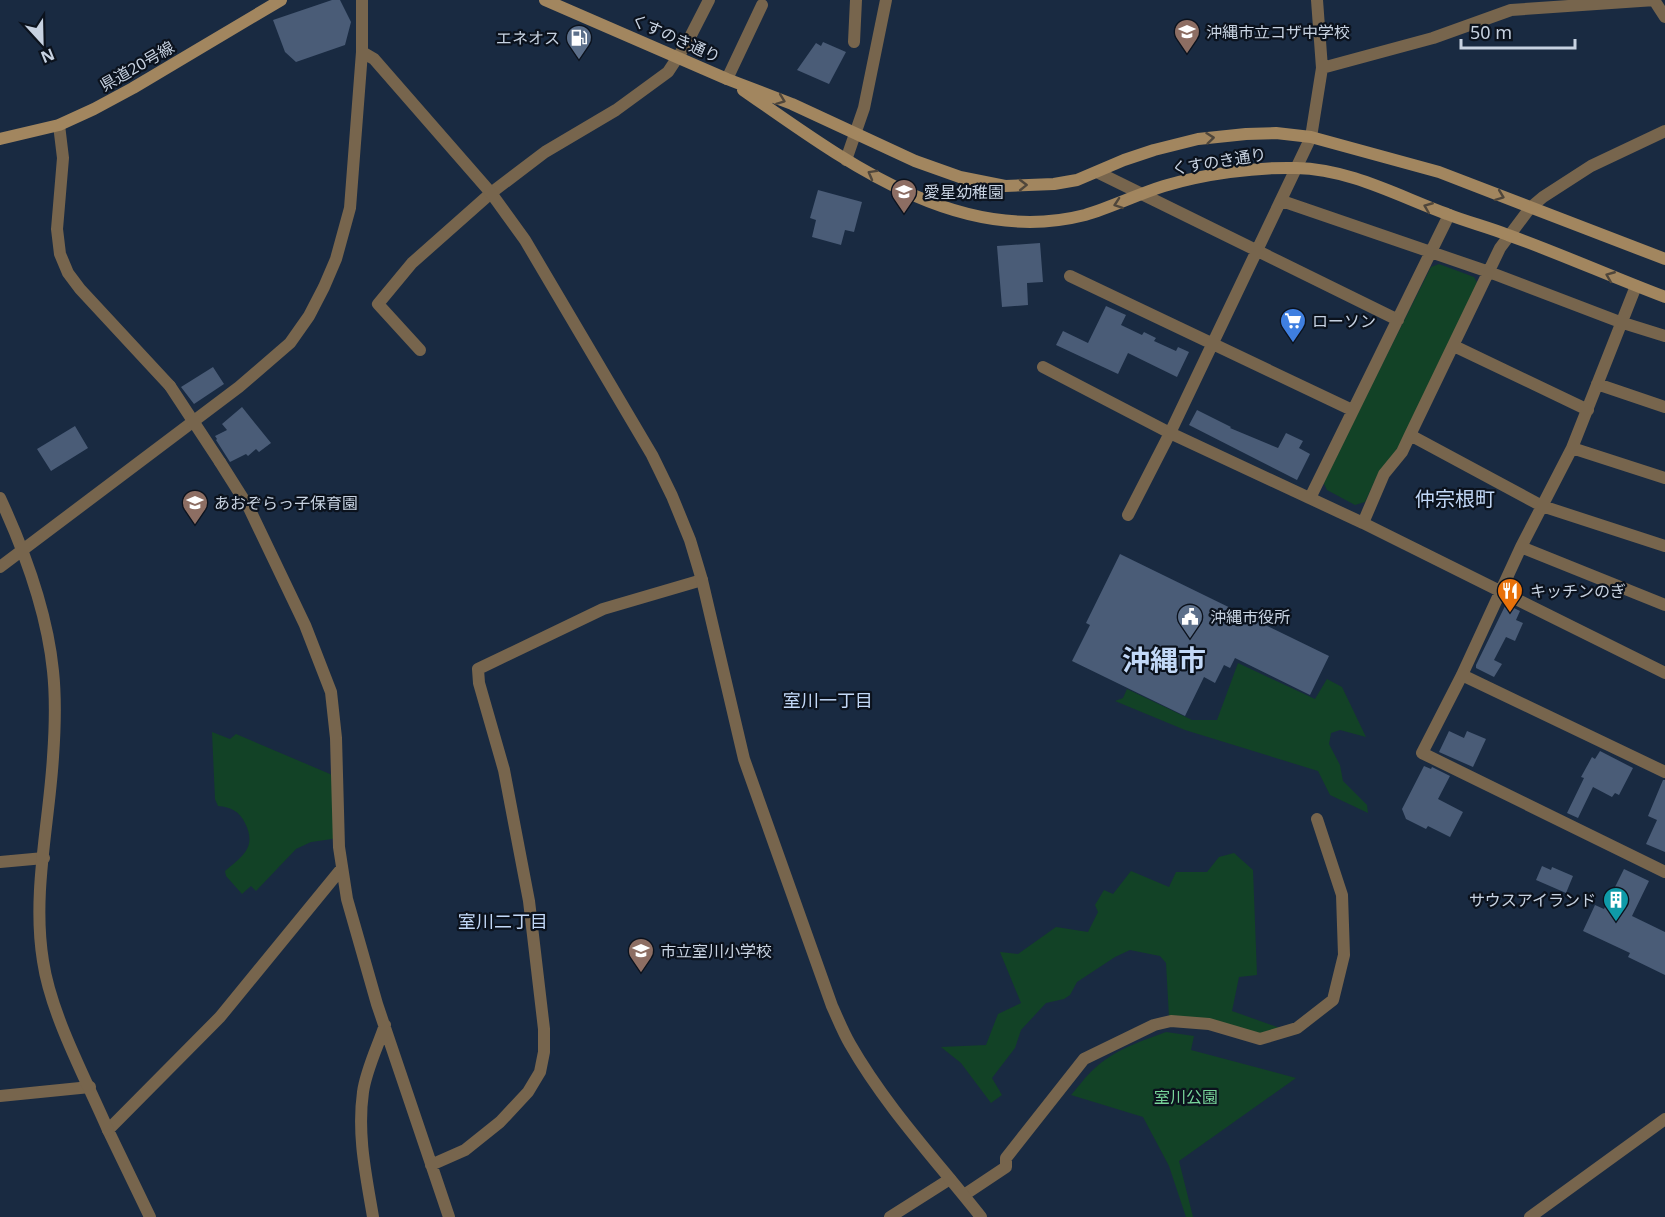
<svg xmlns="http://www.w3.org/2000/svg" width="1665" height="1217" font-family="'Noto Sans','Noto Sans JP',sans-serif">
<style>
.green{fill:#124226}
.building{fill:#4a5c77}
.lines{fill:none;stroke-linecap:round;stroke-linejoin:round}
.minor{stroke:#77654d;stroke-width:12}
.tertiary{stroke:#77654d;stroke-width:12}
.secondary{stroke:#a2865f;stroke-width:12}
.minor-bridge{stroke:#77654d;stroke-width:12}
.oneway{stroke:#4f463b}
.labels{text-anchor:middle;stroke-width:4.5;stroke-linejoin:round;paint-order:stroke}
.poi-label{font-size:16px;fill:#c7d2e1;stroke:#0b121d;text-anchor:start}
.street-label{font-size:16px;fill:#c7d2e1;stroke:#0b121d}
.park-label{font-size:16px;fill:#78d59a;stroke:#0b121d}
.neighbourhood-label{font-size:18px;fill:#c2d8f7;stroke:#0b121d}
.quarter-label{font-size:20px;fill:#c2d8f7;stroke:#0b121d}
.town-label{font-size:28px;font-weight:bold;fill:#c2d8f7;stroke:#0b121d}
</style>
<rect width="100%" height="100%" fill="#192a41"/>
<path class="green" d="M 1439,264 L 1474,277 L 1478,284 L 1398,450 L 1378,474 L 1365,502 L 1355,505 L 1327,490 L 1323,482 L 1431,267 Z
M 1238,663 L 1315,699 L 1327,679 L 1342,687 L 1366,737 L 1340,730 L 1331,733 L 1329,744 L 1340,765 L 1343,781 L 1367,805 L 1368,813 L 1330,795 L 1318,771 L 1185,730 L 1115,701 L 1123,698 L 1127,689 L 1192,720 L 1217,720 Z
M 212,732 L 230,739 L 236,734 L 337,777 L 339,838 L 311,842 L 296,849 L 256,891 L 251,886 L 242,894 L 226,876 L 225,871 C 243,856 257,847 245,823 C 239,811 231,807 218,806 L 215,799 Z
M 1234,853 L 1253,870 L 1257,975 L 1239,977 L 1232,1011 L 1280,1028 L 1262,1034 L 1169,1017 L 1166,963 L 1160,956 L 1130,950 L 1115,957 L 1077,982 L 1070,995 L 1064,999 L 1046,1003 L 1021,1030 L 1015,1048 L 992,1078 L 1002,1095 L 991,1103 L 961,1063 L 941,1047 L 986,1045 L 998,1014 L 1021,1003 L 1000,952 L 1018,954 L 1056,927 L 1088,932 L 1098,912 L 1095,905 L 1104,890 L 1113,894 L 1131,871 L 1169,887 L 1176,872 L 1207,872 L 1219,857 Z
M 1166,1032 L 1194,1036 L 1191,1050 L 1296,1078 L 1179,1161 L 1193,1217 L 1186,1217 L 1169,1166 L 1143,1117 L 1071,1095 C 1079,1086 1085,1077 1094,1069 C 1114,1050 1141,1041 1166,1032 Z"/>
<path class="building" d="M 332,0 L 340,0 L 351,22 L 345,45 L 296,62 L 285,52 L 273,20 Z
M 823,42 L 846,52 L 829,84 L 797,70 L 816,43 L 821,46 Z
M 818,190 L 862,202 L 854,232 L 845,230 L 841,245 L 812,237 L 816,220 L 810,218 Z
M 1040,243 L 1043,282 L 1027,283 L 1028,305 L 1002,307 L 997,246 Z
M 1106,306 L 1126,315 L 1121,325 L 1142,335 L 1144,332 L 1156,338 L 1154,341 L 1176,351 L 1178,347 L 1189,352 L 1177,377 L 1128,353 L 1118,374 L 1056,345 L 1063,331 L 1088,343 Z
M 213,367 L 224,384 L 194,404 L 181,387 Z
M 242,407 L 271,443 L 259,452 L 256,449 L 248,456 L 246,454 L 230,462 L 216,440 L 217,439 L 215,436 L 227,430 L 222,424 Z
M 1197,410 L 1231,427 L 1230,428 L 1278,448 L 1286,433 L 1303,441 L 1299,448 L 1310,454 L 1297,480 L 1189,425 Z
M 75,426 L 88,448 L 51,471 L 37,449 Z
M 1120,554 L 1329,656 L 1310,695 L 1235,658 L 1230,668 L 1224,665 L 1215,683 L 1204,677 L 1185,716 L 1072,661 L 1090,625 L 1086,623 Z
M 1506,604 L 1520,611 L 1516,620 L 1523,623 L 1515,641 L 1506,637 L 1494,660 L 1502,664 L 1494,677 L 1476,668 L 1476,665 Z
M 1449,731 L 1464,738 L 1467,731 L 1486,739 L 1473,767 L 1439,752 Z
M 1600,751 L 1633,768 L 1619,795 L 1615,793 L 1612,797 L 1593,787 L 1578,818 L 1567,813 L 1584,778 L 1581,777 L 1592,757 L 1595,759 Z
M 1424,766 L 1431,769 L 1432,767 L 1450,776 L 1438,799 L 1463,812 L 1450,837 L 1428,826 L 1426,829 L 1406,819 L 1402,809 Z
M 1663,780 L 1665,780 L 1665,852 L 1646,844 L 1657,820 L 1648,816 Z
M 1542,866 L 1551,870 L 1552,867 L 1573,876 L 1566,893 L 1536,880 Z
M 1624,869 L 1649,881 L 1632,916 L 1665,932 L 1665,975 L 1628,957 L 1630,953 L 1583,931 L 1595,905 L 1604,909 Z"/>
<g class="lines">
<path class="minor" d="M 1654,0 L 1665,17
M 854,42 L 856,0
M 1322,68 L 1433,38 L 1511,10 L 1655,0
M 727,79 L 762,5
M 59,125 L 63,158 L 57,229 L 60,254 L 68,273 L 80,289 L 170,386
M 1097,172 L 1398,320
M 1282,201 L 1489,272 L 1620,322 L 1665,336
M 1070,276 L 1352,410
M 1636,286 L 1572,448 L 1521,547 L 1462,675 L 1422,753 L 1665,872
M 1454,346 L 1588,410
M 420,350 L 378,304 L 412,263 L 491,193 L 545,152 L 616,110 L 668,72 L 687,43 L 709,0
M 1043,367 L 1170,433 L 1363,523 L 1665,673
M 1597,384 L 1665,407
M 1410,435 L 1542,506 L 1665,546
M 1572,448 L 1665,478
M 220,462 L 249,508 L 305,625 L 331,692 L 336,738 L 339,847 L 347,899 L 377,1004 L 449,1217
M 1310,498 L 1449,215
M 1128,515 L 1170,433 L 1311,137 L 1322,68 L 1317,0
M 1363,523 L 1384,474 L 1402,452 L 1410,435 L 1500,248 L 1530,208 L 1543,197 L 1591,166 L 1665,131
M 1521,547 L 1665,605
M 1462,675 L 1665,772
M 0,862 L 44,858
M 0,1096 L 90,1087
M 431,1165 L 465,1150 L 500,1122 L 528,1092 L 540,1072 L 544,1052 L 544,1029 L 529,901 L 504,770 L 479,683 L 478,669 L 603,609 L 702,580
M 964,1195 L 1006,1167 L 1006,1158 L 1084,1059 L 1154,1025 L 1171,1021 L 1209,1024 L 1260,1039 L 1297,1028 L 1333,1000 L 1344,955 L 1342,895 L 1317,819
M 150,1217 L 108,1130 L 220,1017 L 342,868
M 373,1217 C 366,1175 357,1135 363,1092 C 366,1070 378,1046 385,1025
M 890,1217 L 950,1179
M 1530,1217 L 1665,1119"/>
<path class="tertiary" d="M 362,52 L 374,59 L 491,193 L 525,240 L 652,455 L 672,496 L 690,540 L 702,580 L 744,759 L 832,1006 C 838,1019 843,1032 850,1044 C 886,1107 936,1160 981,1217
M 846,160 L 864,108 L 886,0
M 0,498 C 25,552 47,611 53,671 C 56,699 55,729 53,757 C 49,824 32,894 43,961 C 51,1015 86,1079 108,1130
M 0,567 L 239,387 L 290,343 L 309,316 L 324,287 L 336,259 L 350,208 L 362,52 L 362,0"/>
<path class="secondary" d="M 545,0 L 727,79 L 792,104 L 915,161 L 960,177 L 1005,186 L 1054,184 L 1077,180 L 1124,160 L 1154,150 L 1198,139 L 1246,134 L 1276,133 L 1311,137 L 1439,172 L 1665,259
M 743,90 C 841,158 957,248 1085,215 C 1112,207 1138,194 1164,186 C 1204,174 1255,167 1296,168 C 1350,169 1398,196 1447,214 C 1467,222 1488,227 1508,235 C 1561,254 1612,277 1665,297
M 0,139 L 59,125 L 94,109 L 133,88 L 281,0"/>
<path class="minor-bridge" d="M 170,386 L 220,462"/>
</g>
<defs><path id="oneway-chevron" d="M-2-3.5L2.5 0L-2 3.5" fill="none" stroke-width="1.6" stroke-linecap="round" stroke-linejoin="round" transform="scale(1.5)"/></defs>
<g class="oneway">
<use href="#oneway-chevron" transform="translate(781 100) rotate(21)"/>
<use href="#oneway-chevron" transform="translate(1210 138) rotate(-6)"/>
<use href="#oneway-chevron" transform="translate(872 174) rotate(-151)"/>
<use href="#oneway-chevron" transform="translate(1023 185) rotate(-1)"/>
<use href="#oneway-chevron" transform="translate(1500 196) rotate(21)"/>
<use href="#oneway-chevron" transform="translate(1118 204) rotate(161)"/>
<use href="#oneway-chevron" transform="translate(1428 207) rotate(-158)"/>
<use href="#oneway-chevron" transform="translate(1610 276) rotate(-158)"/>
</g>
<defs>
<symbol id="school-pin" viewBox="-11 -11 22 30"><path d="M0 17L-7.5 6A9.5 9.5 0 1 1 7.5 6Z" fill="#8d6e63" stroke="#0b121d"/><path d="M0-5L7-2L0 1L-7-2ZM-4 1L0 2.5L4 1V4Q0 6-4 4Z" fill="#fff"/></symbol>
<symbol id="fuel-pin" viewBox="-11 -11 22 30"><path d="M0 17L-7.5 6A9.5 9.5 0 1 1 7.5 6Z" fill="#5c6f8a" stroke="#0b121d"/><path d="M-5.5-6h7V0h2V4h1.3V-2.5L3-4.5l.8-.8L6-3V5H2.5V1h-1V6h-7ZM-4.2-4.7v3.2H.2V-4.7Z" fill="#fff"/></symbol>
<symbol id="supermarket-pin" viewBox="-11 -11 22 30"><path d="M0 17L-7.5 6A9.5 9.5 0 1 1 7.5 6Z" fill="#3f7fe0" stroke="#0b121d"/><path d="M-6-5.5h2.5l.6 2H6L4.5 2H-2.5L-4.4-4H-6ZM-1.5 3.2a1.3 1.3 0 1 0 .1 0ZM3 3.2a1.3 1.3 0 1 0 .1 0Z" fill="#fff"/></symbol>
<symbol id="restaurant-pin" viewBox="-11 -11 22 30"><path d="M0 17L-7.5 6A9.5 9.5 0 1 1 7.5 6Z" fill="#e8710a" stroke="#0b121d"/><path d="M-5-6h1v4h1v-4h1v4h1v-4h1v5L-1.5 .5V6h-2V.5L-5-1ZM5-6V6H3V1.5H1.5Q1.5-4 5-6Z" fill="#fff"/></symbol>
<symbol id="civic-pin" viewBox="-11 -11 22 30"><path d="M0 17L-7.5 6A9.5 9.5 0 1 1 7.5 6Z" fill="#5c6f8a" stroke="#0b121d"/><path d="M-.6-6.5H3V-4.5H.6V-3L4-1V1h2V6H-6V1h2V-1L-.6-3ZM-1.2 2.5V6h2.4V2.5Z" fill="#fff"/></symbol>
<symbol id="building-pin" viewBox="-11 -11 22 30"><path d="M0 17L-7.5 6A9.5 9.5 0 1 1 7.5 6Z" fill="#0f9aa8" stroke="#0b121d"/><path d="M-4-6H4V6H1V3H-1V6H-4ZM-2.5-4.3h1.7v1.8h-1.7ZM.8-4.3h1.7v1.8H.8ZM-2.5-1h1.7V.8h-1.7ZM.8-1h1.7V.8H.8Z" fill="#fff"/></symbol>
</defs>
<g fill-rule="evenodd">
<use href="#school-pin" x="1172" y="17" width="30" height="40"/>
<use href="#fuel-pin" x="564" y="23" width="30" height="40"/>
<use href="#school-pin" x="889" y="177" width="30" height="40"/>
<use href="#supermarket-pin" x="1278" y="306" width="30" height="40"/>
<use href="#school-pin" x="180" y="488" width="30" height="40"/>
<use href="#restaurant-pin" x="1495" y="576" width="30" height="40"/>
<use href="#civic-pin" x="1175" y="602" width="30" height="40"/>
<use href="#building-pin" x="1601" y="885" width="30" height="40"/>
<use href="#school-pin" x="626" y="936" width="30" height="40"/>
</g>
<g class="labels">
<g class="poi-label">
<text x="1206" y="38">沖縄市立コザ中学校</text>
<text x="560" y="44" text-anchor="end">エネオス</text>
<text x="924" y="198">愛星幼稚園</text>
<text x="1312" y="327">ローソン</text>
<text x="214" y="509">あおぞらっ子保育園</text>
<text x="1530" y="597">キッチンのぎ</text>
<text x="1210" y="623">沖縄市役所</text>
<text x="1596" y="906" text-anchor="end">サウスアイランド</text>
<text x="660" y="957">市立室川小学校</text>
</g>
<g class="street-label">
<text transform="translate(676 38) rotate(24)" y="6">くすのき通り</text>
<text transform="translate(137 66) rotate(-30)" y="6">県道20号線</text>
<text transform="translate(1219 161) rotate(-9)" y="6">くすのき通り</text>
</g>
<g class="park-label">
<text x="1186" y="1103">室川公園</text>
</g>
<g class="neighbourhood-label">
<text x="828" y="707">室川一丁目</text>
<text x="503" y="928">室川二丁目</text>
</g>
<g class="quarter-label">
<text x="1455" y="506">仲宗根町</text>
</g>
<g class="town-label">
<text x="1164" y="670">沖縄市</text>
</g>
</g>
<g transform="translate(42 42) rotate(158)" stroke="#0b121d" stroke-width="4.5" paint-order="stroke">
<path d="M0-4.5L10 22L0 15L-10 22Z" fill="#c7d2e1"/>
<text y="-9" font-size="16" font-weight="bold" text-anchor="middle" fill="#c7d2e1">N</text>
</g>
<path d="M1461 39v9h114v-9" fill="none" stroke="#c7d2e1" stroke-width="3"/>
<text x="1470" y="39" font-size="18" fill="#c7d2e1" stroke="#0b121d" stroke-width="4.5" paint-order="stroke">50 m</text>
</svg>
